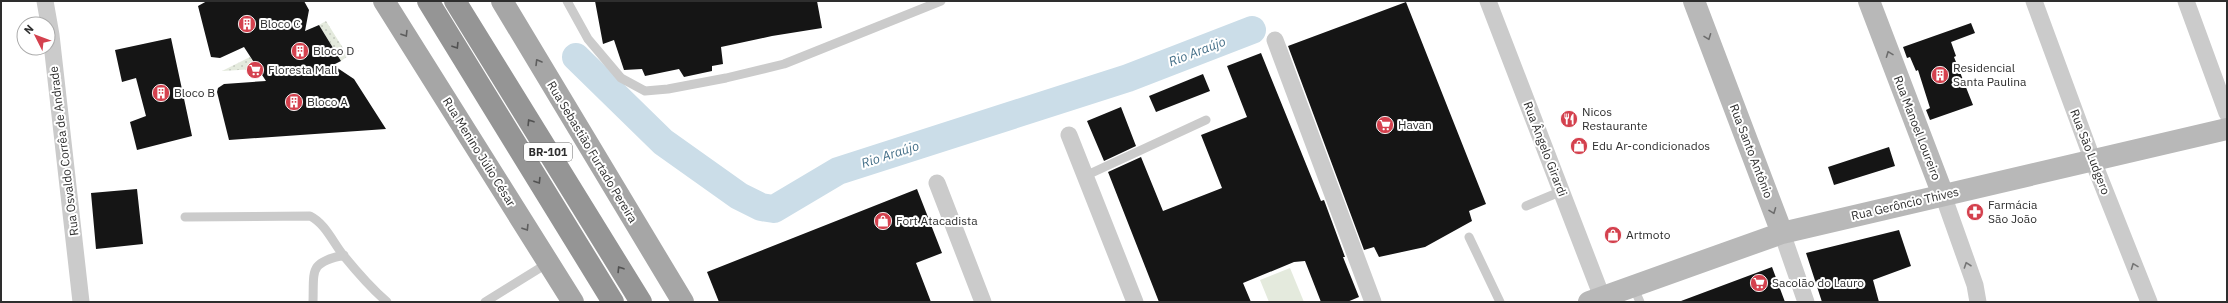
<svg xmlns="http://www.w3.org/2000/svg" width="2228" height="303" font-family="'IBM Plex Sans',sans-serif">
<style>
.grass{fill:url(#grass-dots)}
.pitch{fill:#e4eadd}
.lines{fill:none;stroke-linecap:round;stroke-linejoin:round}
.river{stroke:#cbdde8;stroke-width:28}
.building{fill:#151515}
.lane{stroke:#cbcbcb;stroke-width:9}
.street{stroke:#cbcbcb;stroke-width:17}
.secondary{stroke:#b8b8b8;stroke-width:22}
.primary{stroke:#a6a6a6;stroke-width:22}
.highway{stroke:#959595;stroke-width:22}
.oneway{stroke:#5e5e5e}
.oneway2{stroke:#6c6c6c}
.oneway3{stroke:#525252}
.oneway4{stroke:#757575}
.labels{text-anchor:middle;stroke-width:4;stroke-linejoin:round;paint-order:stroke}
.shield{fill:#fff;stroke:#6d6d6d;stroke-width:1}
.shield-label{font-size:11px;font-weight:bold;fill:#2e2e2e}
.poi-label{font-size:12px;fill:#2e2e2e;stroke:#fff;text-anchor:start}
.street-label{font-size:12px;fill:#2e2e2e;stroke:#fff}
.water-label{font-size:13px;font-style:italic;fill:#446f88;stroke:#fff}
</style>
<defs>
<pattern id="grass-dots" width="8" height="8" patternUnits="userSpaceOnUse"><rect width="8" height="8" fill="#e4eadd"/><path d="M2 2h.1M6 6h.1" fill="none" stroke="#c4c9be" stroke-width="1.8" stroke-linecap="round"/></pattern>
</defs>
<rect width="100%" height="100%" fill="#fff"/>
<path class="grass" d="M 326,21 L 348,56 L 341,61 L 319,25 Z
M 250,57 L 258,69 L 222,71 Z"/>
<path class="pitch" d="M 1290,268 L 1304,302 L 1269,302 L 1260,280 Z"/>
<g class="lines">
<path class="river" d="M 576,57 L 663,142 L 739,196 L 761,207 L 774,209 L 838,171 L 1128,78 L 1252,30"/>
</g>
<path class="building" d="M 207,1 L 304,1 L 309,10 L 305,31 L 319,25 L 341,61 L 333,65 L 354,79 L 386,129 L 229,140 L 217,92 L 218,88 L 224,84 L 266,81 L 244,47 L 220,58 L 211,57 L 198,6 Z
M 595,1 L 817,1 L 822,28 L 772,36 L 721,47 L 723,64 L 712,66 L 712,71 L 684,77 L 679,69 L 645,76 L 642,69 L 624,70 L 614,40 L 603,44 Z
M 1406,2 L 1486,204 L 1469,211 L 1472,221 L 1425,247 L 1379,257 L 1374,247 L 1364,250 L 1288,46 Z
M 1971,23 L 1975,33 L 1951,42 L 1956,56 L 1954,57 L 1973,105 L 1930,120 L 1926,110 L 1930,108 L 1918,70 L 1916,71 L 1910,57 L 1907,58 L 1903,47 Z
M 171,38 L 192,136 L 137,150 L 130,122 L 146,116 L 136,78 L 122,82 L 115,50 Z
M 1261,53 L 1321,201 L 1324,200 L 1345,257 L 1343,257 L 1359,297 L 1347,302 L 1321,302 L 1305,261 L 1294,262 L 1243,283 L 1251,302 L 1159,302 L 1108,172 L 1141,157 L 1163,211 L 1222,188 L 1201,135 L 1247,117 L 1227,66 Z
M 1203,74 L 1210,91 L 1156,112 L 1149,96 Z
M 1121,107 L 1136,146 L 1104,161 L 1087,121 Z
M 1889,147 L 1895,166 L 1834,185 L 1828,167 Z
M 137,189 L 143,244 L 96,249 L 91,193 Z
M 917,189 L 942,253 L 916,263 L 931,302 L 719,302 L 707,272 Z
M 1899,230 L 1911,266 L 1873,280 L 1879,302 L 1822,302 L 1806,253 Z
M 1772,267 L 1785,302 L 1681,302 L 1681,301 Z"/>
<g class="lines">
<path class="lane" d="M 567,1 L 588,39 L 621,78 L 645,91 L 668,89 L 726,78 L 784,64 L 941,1
M 1085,176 L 1206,120
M 1526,206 L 1562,191
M 185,217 L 310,216 C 326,224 333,243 344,256 C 357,272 371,288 387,302
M 1469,237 L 1500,302
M 1633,286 L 1640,302
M 313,302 C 314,269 309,263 344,255
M 485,302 L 548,263"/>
<path class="street" d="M 45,1 L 51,35 L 81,302
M 1488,1 L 1602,297
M 2034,1 L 2093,161 L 2149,302
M 2186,1 L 2227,113
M 1275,40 L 1373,302
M 1069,135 L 1135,302
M 937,183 L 983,302
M 1943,195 L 1975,285 L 1978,302
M 1782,233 L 1806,302"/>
<path class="secondary" d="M 1694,1 L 1782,233
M 1869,1 L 1943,195
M 1589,302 L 1782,233 L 2227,129"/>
<path class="primary" d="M 384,1 L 573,302
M 502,1 L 683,302"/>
<path class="highway" d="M 428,1 L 613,302
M 455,1 L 641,302"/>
</g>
<defs><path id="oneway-chevron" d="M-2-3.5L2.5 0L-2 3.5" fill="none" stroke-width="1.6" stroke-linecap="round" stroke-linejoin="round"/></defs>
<g class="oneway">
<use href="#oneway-chevron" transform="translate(405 34) rotate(58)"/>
<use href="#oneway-chevron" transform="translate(538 62) rotate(-121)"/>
<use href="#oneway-chevron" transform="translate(526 228) rotate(58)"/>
</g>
<g class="oneway2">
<use href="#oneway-chevron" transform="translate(1708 37) rotate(69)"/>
<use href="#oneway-chevron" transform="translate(1889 54) rotate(-111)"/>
<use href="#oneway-chevron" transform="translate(1773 211) rotate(69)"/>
</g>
<g class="oneway3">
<use href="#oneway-chevron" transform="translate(456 46) rotate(58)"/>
<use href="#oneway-chevron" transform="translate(530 122) rotate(-122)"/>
<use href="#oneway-chevron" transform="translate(538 181) rotate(58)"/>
<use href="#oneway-chevron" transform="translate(620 269) rotate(-122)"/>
</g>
<g class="oneway4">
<use href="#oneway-chevron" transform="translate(1967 265) rotate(-109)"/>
<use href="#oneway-chevron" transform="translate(2134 266) rotate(-111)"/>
</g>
<defs>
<symbol id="building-disc" viewBox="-11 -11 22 22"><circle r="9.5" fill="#d4414e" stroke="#fff"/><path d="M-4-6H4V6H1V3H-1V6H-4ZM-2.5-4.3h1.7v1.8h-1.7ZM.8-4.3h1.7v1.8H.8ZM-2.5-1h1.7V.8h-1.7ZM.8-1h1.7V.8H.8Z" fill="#fff"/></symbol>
<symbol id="supermarket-disc" viewBox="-11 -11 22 22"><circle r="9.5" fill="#d4414e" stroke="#fff"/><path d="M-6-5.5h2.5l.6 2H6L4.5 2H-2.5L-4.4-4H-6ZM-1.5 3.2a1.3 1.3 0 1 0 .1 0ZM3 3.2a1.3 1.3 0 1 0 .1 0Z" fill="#fff"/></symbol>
<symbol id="restaurant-disc" viewBox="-11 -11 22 22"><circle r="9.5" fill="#d4414e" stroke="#fff"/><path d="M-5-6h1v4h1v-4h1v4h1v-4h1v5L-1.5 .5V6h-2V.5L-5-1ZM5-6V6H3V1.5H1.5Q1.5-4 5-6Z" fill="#fff"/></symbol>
<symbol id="shop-disc" viewBox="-11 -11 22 22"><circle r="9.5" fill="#d4414e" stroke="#fff"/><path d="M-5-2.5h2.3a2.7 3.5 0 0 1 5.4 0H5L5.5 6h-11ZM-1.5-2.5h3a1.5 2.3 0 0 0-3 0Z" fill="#fff"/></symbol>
<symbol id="pharmacy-disc" viewBox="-11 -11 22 22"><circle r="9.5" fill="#d4414e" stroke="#fff"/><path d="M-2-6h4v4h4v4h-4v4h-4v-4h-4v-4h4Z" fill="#fff"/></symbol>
</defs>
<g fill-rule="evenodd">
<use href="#building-disc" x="237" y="14" width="20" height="20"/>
<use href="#building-disc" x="290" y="41" width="20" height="20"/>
<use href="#supermarket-disc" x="245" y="60" width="20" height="20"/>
<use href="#building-disc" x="1930" y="65" width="20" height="20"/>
<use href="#building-disc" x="151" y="83" width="20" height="20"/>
<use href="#building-disc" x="284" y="92" width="20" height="20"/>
<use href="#restaurant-disc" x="1559" y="109" width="20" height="20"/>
<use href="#supermarket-disc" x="1375" y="115" width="20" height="20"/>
<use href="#shop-disc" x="1569" y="136" width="20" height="20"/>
<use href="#pharmacy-disc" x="1965" y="202" width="20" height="20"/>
<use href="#shop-disc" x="873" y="211" width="20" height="20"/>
<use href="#shop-disc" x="1603" y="225" width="20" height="20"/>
<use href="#supermarket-disc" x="1749" y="273" width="20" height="20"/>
</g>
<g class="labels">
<rect class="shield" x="524" y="143" width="48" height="18" rx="3"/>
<g class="shield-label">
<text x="548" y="156">BR-101</text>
</g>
<g class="poi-label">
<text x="260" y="28">Bloco C</text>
<text x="313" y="55">Bloco D</text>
<text x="1953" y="72">Residencial<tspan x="1953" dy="14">Santa Paulina</tspan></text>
<text x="268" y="74">Floresta Mall</text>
<text x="174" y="97">Bloco B</text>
<text x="307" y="106">Bloco A</text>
<text x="1582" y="116">Nicos<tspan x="1582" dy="14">Restaurante</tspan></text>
<text x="1398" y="129">Havan</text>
<text x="1592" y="150">Edu Ar-condicionados</text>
<text x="1988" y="209">Farmácia<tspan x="1988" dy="14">São João</tspan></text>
<text x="896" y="225">Fort Atacadista</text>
<text x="1626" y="239">Artmoto</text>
<text x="1772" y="287">Sacolão do Lauro</text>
</g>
<g class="street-label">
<text transform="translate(1917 128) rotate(69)" y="4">Rua Manoel Loureiro</text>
<text transform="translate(1545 149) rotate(69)" y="4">Rua Ângelo Girardi</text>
<text transform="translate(64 151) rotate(-97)" y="4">Rua Osvaldo Corrêa de Andrade</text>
<text transform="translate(1751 151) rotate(69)" y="4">Rua Santo Antônio</text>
<text transform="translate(479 152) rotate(58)" y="4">Rua Menino Júlio César</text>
<text transform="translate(592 152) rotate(59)" y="4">Rua Sebastião Furtado Pereira</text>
<text transform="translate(2090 152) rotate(69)" y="4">Rua São Ludgero</text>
<text transform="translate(1905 204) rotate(-13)" y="4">Rua Gerôncio Thives</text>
</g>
<g class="water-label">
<text transform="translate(1197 51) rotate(-21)" y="5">Rio Araújo</text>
<text transform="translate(890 154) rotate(-18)" y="5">Rio Araújo</text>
</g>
</g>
<rect width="2228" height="303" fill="none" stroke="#2e2e2e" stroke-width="4"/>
<g transform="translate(36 36) rotate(312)"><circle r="19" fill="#ffffff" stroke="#ababab"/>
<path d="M0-3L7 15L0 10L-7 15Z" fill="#d4414e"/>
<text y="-6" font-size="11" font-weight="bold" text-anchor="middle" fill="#2e2e2e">N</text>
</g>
</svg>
